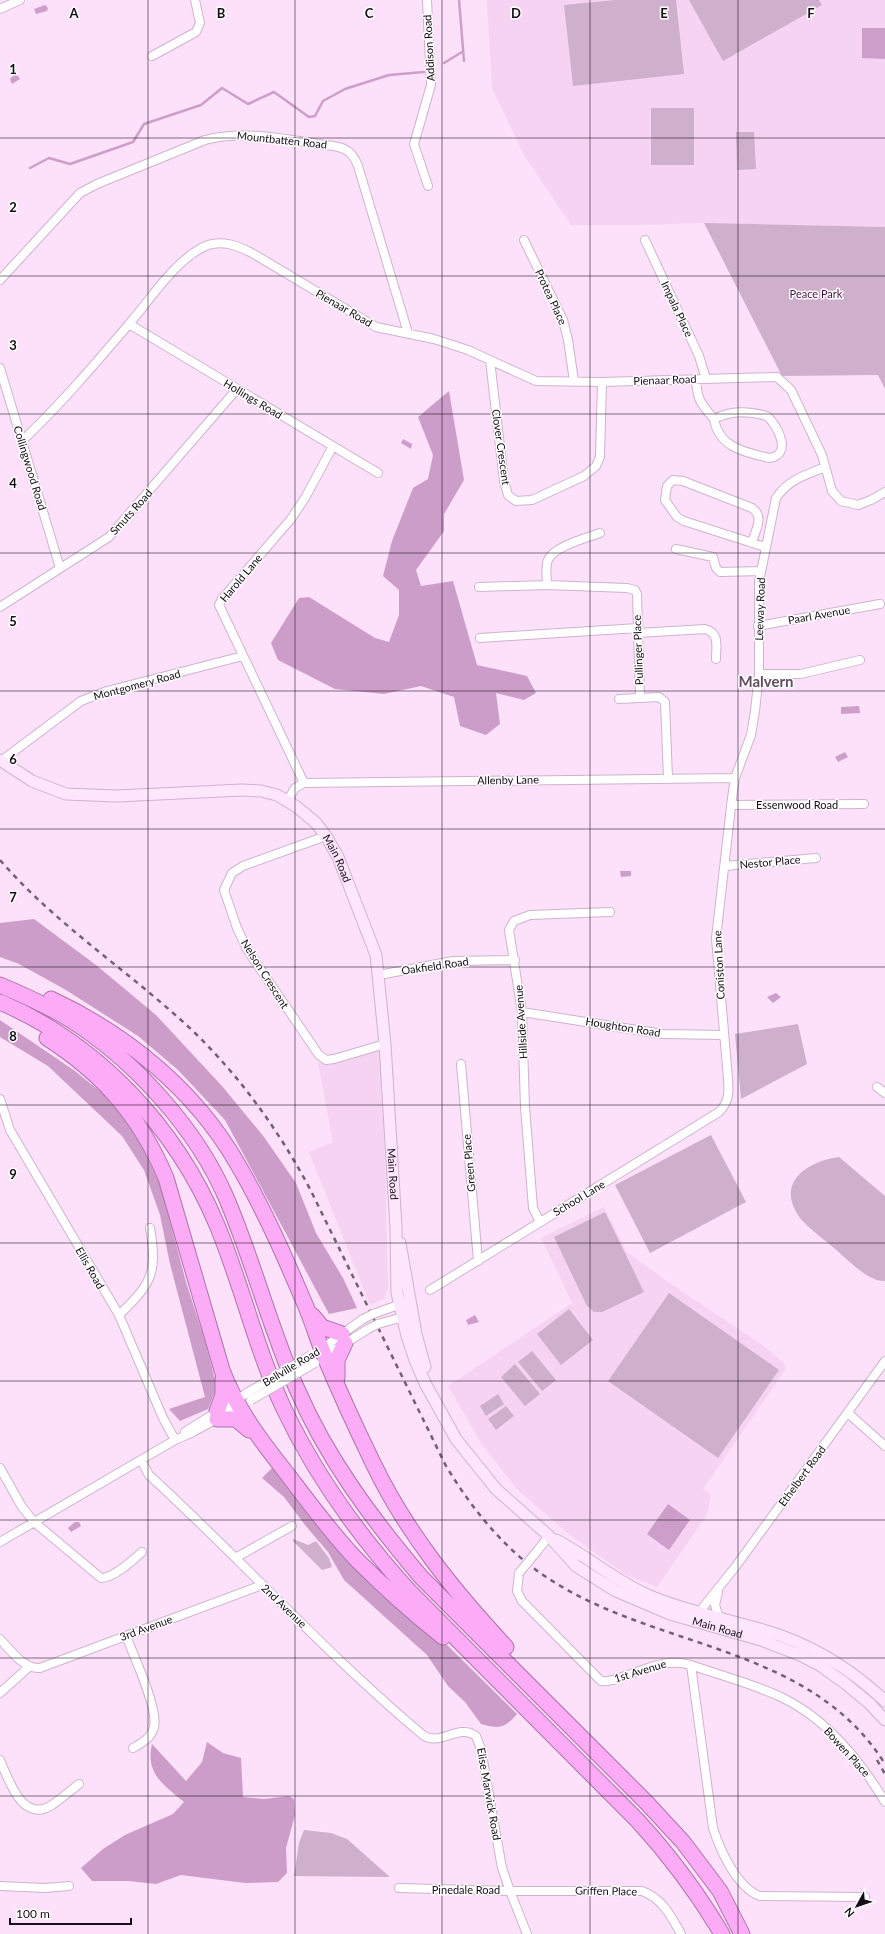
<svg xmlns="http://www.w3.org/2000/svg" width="885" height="1934" font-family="Lato,sans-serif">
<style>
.built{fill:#f6d3f3}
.green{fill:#ceafcc}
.forest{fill:#cd9dc9}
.water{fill:#ce9eca}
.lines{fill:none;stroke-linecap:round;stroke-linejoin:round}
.stream{stroke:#ce9eca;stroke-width:2.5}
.minor-casing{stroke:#cfb3cd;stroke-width:10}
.secondary-casing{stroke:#cfb3cd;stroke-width:13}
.motorway-casing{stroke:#ac74a8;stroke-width:17}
.minor{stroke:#fff;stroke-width:8}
.secondary{stroke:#fee6fd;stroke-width:11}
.motorway{stroke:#fcacf7;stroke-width:15}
.rail{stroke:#726171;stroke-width:2.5;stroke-dasharray:5 5;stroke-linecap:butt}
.minor-bridge-casing{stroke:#cfb3cd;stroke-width:10;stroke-linecap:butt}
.minor-bridge{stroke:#fff;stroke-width:8}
.grid{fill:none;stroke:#160d16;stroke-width:1;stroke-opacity:0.55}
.labels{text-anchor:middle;stroke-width:3;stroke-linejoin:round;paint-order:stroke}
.street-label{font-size:11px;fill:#160d16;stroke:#fff}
.park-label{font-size:11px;fill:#491048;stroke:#fff}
.district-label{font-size:15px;font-weight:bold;fill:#634b61;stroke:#fff}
.grid-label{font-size:13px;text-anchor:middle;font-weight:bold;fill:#160d16;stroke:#fff;stroke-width:3;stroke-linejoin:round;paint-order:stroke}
</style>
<rect width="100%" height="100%" fill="#fde0fa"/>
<path class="built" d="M 487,0 L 885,0 L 885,227 L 704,223 L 640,225 L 571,225 L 524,155 L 492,88 Z
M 382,1048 L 388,1288 L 384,1299 L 370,1305 L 309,1152 L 333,1142 L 318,1063 Z
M 604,1207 L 627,1252 L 671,1284 L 761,1344 L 783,1362 L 786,1369 L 703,1489 L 711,1495 L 707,1515 L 657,1587 L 626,1575 L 566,1532 L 518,1490 L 483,1446 L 448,1386 L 572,1303 L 541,1238 Z"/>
<path class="green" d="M 616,0 L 676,0 L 684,74 L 573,86 L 564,5 Z
M 689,0 L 819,0 L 822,5 L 723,61 Z
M 651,108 L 694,108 L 694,165 L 651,165 Z
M 736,132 L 754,132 L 756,169 L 737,170 Z
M 704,223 L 885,227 L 885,389 L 878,375 L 782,376 Z
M 798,1024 L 807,1064 L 741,1099 L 735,1034 Z
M 711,1135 L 746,1202 L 650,1253 L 615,1185 Z
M 839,1157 L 885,1196 L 885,1281 C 868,1282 847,1259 834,1248 C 825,1240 804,1225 798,1215 C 776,1181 809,1161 839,1157 Z
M 605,1212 L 644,1292 L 602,1312 L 594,1312 L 587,1306 L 554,1237 Z
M 669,1293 L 779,1370 L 718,1458 L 608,1381 Z
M 569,1309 L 593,1340 L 561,1365 L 537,1334 Z
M 532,1351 L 556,1380 L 542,1391 L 518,1362 Z
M 515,1364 L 540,1394 L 525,1406 L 501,1377 Z
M 498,1394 L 504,1404 L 486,1416 L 480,1406 Z
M 506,1406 L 514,1416 L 496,1430 L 488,1419 Z
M 293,1539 L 308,1545 L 316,1541 L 329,1558 L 332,1567 L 322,1570 L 293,1541 Z
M 304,1830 L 331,1833 L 347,1839 L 390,1877 L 294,1876 L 299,1843 Z"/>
<path class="forest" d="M 449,391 L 464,480 L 444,514 L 444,531 L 416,570 L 421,586 L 453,581 L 477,665 L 527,676 L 536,693 L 524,700 L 496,693 L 500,724 L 486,735 L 460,726 L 454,697 L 421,686 L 384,694 L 335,689 L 278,660 L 271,643 L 299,598 L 309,597 L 375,638 L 389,642 L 399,615 L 399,590 L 383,576 L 392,541 L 413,488 L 428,479 L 433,455 L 418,417 Z
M 34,919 L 96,965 L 156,1015 L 222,1086 L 264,1137 L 296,1183 L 316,1233 L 343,1278 L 357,1308 L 329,1314 L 225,1120 L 178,1070 L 138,1036 L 66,990 L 19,964 L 0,957 L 0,923 Z
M 0,1020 L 75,1071 L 112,1101 L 139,1139 L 161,1187 L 186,1282 L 205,1341 L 217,1387 L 208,1409 L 180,1421 L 169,1409 L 205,1397 L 170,1264 L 160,1215 L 144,1170 L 122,1136 L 48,1066 L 0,1037 Z
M 274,1466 L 443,1641 L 517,1714 C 504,1729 500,1729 481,1724 L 465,1702 L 448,1686 L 427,1655 L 344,1580 L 328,1552 L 305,1525 L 284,1497 L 262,1478 Z
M 207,1742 L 223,1753 L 241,1758 L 243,1797 L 264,1799 L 289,1796 L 294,1799 L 295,1815 L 286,1848 L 287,1873 L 278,1882 L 245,1883 L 181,1875 L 156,1884 L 128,1881 L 92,1881 L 81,1868 L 103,1849 L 125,1835 L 173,1814 L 184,1802 C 164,1785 145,1774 152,1744 L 186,1781 L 202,1762 Z"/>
<path class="water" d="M 45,5 L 48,8 L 47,11 L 36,14 L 34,9 Z
M 862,28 L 885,28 L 885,59 L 862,58 Z
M 16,73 L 20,79 L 12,84 L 10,79 Z
M 403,439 L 412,444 L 411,449 L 401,443 Z
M 859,706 L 860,713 L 841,714 L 841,707 Z
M 845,752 L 848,757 L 838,762 L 835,757 Z
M 620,871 L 631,871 L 631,876 L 621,877 Z
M 776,993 L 781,997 L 773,1003 L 767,997 Z
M 475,1315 L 479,1322 L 468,1325 L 466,1320 Z
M 668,1504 L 690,1520 L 669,1550 L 647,1534 Z
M 75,1522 L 79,1522 L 81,1526 L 71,1532 L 68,1528 Z"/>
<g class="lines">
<path class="stream" d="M 459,0 L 464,61
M 444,63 L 462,52
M 30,168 L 49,158 L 70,164 L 133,142 L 144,124 L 201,105 L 222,88 L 248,104 L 274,92 L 309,117 L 315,116 L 323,101 L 345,89 L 389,75 L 424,72"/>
<defs>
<path id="minor" d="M 427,0 L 431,85 L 414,144 L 428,186
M 0,9 L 20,0
M 152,56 L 196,32 L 200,23 L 195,0
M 524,240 L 563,320 L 568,340 L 574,381
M 645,240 L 699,356 L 706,379
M 0,280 L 80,193 L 97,184 L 205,140 C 246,129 292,141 333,146 C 347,148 353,153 358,166 L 408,333
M 129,324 L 378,473
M 490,360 L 504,481 L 508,495 L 516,501 L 532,500 L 584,476 L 596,466 L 600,457 L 602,382
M 0,368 L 60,568
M 696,379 C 697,400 701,404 714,419 C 732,410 748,411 767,416 C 778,426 793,455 769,458 C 745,452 719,448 714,419
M 22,441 C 60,405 95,364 129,324 C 151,299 177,257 208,245 C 223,240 238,246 252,253 L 376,327 L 434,339 L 468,350 L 536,381 L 602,382 L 777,377 L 791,390 L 822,455 L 832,491 L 841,501 L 858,505 L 871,500 L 885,492
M 752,543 C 755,530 765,517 752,508 L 683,481 L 673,480 L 667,486 L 665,500 L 677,517 L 684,521 L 765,547
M 676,549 L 713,557 L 716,568 L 720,572 L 761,571
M 547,585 C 547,578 545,566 548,560 C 554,546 587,538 600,533
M 479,587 L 547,585 L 627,588 L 635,590 L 637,594 L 640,698 L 659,697 L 665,702 L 668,778
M 0,607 L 109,537 L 237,389
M 758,626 L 880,604
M 638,633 L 705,629 C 720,633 716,646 716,659
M 480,638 L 638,628
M 759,674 L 801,674 L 860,660
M 619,699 L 640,698
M 1,761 L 81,701 L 107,691 L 243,656
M 304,783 L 219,605 L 222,599 L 291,519 L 305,498 L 333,446
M 288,800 L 295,788 L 304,783 L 735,778
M 731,805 L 864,804
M 326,836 L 243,866 L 232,873 L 224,890 L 237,928 L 248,951 L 319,1055 L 326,1060 L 334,1059 L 385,1044
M 725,866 L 816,858
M 379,975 L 453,961 L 515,960
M 522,1012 L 663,1034 L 724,1035
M 461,1064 L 478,1261
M 877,1087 L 885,1093
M 0,1099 L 10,1130 L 119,1315 L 163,1418 L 175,1440
M 540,1222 L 533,1208 L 525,1107 L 522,1012 L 509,930 L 514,921 L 530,915 L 610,912
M 430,1290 L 719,1112 C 729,1102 729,1093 728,1079 L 716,938 L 732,798 L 735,778 L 751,735 L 755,711 L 759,674 L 759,582 L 776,498 C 789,479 804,476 825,467
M 373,1314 L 404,1303
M 119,1315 C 151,1284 158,1274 150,1228
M 378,1324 L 407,1316
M 320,1350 L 363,1319
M 323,1357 L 368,1329
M 848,1413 L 885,1446
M 185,1432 L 247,1393
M 141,1460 L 149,1475 C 242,1560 327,1655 424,1736 C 441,1746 459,1723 476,1736 L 481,1749 L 502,1868 L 510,1891 L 642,1891 C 662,1898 671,1916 681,1934
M 0,1468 L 22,1507 L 34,1522 L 101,1578 C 114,1578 133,1560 142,1552
M 0,1542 L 175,1440 L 191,1433 L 242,1405
M 538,1550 L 549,1536
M 237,1557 L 292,1526
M 519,1573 L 517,1591 L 522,1601 L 601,1681 C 610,1682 617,1679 625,1676 C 649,1668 666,1658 691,1665 L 713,1828 C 720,1850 737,1888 760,1896 L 865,1897
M 718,1592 L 715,1605 L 719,1618
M 696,1616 L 736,1566 L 885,1361
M 126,1636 C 133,1654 159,1710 154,1727 C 151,1738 142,1743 133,1748
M 0,1639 C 10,1650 24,1669 40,1668 L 262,1585
M 691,1665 C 722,1676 754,1684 783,1698 C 828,1720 860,1760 885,1802
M 0,1693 L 30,1666
M 0,1760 C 9,1780 22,1824 52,1805 C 61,1799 70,1791 79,1784
M 0,1886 L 45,1888 L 69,1886
M 399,1888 L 510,1891 L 527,1934"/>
<g id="secondary">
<path id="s1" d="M 0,760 L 32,781 L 66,794 L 117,796 L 242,790 L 261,791 L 277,795 L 297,807 L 316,823 L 326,836 L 338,857 L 376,955 L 385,1044 L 396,1227 L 397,1293 L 407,1336 L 415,1360 L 425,1383 L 456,1439 L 496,1489 L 549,1536 L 576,1566 L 595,1578 L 616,1591 L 670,1614 L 761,1640 L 802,1656 L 821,1666 L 846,1684 L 869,1703 L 885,1720"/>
<path d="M 400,1243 L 416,1334 L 425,1367"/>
<path d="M 556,1540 C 589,1557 616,1582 650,1596 C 686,1611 725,1619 763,1630 C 809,1643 850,1668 885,1701"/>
</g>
<path id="motorway" d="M 0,985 C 26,996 53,1008 77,1024 C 137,1064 196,1129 225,1195 C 253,1259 269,1326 297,1389 C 327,1459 373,1520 421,1577 L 647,1803 L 683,1842 L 720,1891 L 742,1934
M 51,999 C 126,1034 195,1090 237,1163 C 263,1207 284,1255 304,1302 C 312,1320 317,1338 324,1355 C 339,1391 356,1428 373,1463 C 406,1532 454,1591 506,1647
M 0,1002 C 98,1044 176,1127 217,1225 C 242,1285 256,1349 284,1409 C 316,1476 359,1536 409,1591 L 638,1821 C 671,1857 697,1892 722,1934
M 47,1038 C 103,1074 140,1116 166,1178 L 222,1370 C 237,1410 262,1442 288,1475 C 310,1504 332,1534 357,1560 C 385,1588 413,1613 443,1637
M 312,1315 L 322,1327 L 342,1334
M 337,1378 L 337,1360 L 345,1343
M 217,1411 L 223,1395 L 223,1379
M 217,1419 L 236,1419 L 249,1430"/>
</defs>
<use href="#minor" class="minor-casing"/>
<use href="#secondary" class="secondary-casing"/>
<use href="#motorway" class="motorway-casing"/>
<use href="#minor" class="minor"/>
<use href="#secondary" class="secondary"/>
<use href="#motorway" class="motorway"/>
<path class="rail" d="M 0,860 C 57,926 132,973 195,1033 C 242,1079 279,1131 310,1189 L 446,1466 C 474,1512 508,1554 554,1582 C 662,1650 811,1646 885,1764
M 877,1760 L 885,1774"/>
<defs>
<path id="minor-bridge" d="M 363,1319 L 373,1314
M 368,1329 L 378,1324
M 247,1393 L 311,1355
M 251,1400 L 315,1363
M 519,1573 L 538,1550"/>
</defs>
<use href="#minor-bridge" class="minor-bridge-casing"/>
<use href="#minor-bridge" class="minor-bridge"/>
</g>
<path class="grid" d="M 148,0 L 148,1934M 295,0 L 295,1934M 442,0 L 442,1934M 590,0 L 590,1934M 738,0 L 738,1934M 0,138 L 885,138M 0,276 L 885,276M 0,414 L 885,414M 0,553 L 885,553M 0,691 L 885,691M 0,829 L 885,829M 0,967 L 885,967M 0,1105 L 885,1105M 0,1243 L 885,1243M 0,1381 L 885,1381M 0,1520 L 885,1520M 0,1658 L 885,1658M 0,1796 L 885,1796"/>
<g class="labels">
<g class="street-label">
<text transform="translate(429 48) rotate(-93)" y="4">Addison Road</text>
<text transform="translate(282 140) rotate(6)" y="4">Mountbatten Road</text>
<text transform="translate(551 297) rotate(65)" y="4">Protea Place</text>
<text transform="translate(344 308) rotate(30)" y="4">Pienaar Road</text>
<text transform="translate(677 309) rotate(65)" y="4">Impala Place</text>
<text transform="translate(665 380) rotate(-2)" y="4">Pienaar Road</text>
<text transform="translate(253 399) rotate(31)" y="4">Hollings Road</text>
<text transform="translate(501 447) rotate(82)" y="4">Clover Crescent</text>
<text transform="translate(30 468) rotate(73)" y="4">Collingwood Road</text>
<text transform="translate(131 512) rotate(-48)" y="4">Smuts Road</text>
<text transform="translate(241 578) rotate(-50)" y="4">Harold Lane</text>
<text transform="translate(760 609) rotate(-88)" y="4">Leeway Road</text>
<text transform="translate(819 615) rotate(-10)" y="4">Paarl Avenue</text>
<text transform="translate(638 650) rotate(-92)" y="4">Pullinger Place</text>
<text transform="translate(137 685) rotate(-15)" y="4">Montgomery Road</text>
<text transform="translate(508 780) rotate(-1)" y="4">Allenby Lane</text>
<text x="797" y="809">Essenwood Road</text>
<text dy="4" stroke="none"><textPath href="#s1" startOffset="376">Main Road</textPath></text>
<text transform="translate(770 862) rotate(-5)" y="4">Nestor Place</text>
<text transform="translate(719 965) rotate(-93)" y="4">Coniston Lane</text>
<text transform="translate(435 966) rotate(-8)" y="4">Oakfield Road</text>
<text transform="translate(265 974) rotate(58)" y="4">Nelson Crescent</text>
<text transform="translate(521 1022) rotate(-94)" y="4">Hillside Avenue</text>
<text transform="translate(623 1027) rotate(9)" y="4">Houghton Road</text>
<text transform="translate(469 1163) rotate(-95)" y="4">Green Place</text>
<text dy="4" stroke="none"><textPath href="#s1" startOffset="700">Main Road</textPath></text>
<text transform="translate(579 1198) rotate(-31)" y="4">School Lane</text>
<text transform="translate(90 1268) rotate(60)" y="4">Ellis Road</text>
<text transform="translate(291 1367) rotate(-31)" y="4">Bellville Road</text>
<text transform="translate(802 1476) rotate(-54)" y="4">Ethelbert Road</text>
<text transform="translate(284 1606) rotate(44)" y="4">2nd Avenue</text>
<text transform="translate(146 1628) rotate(-20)" y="4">3rd Avenue</text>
<text dy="4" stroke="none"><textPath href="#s1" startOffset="1308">Main Road</textPath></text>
<text transform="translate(640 1671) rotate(-17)" y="4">1st Avenue</text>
<text transform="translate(847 1752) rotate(48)" y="4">Bowen Place</text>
<text transform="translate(489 1794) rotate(80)" y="4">Elise Marwick Road</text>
<text x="466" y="1894">Pinedale Road</text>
<text transform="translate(606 1891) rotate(1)" y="4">Griffen Place</text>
</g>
<g class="park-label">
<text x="816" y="298">Peace Park</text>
</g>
<g class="district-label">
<text x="766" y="687">Malvern</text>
</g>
</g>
<g class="grid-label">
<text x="74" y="18">A</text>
<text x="221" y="18">B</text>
<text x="369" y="18">C</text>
<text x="516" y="18">D</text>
<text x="664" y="18">E</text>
<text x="811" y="18">F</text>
<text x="13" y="74">1</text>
<text x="13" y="212">2</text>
<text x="13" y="350">3</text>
<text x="13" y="488">4</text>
<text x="13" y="626">5</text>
<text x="13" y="764">6</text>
<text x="13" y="902">7</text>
<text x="13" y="1041">8</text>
<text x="13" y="1179">9</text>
</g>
<g transform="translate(857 1906) rotate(230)" stroke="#ffffff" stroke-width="3" paint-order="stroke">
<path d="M0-3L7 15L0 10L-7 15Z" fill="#160d16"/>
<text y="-6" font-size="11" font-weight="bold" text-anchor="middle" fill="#160d16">N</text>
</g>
<path d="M10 1918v6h121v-6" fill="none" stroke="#160d16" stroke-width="2"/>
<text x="16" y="1918" font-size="12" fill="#160d16" stroke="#ffffff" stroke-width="3" paint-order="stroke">100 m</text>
</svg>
